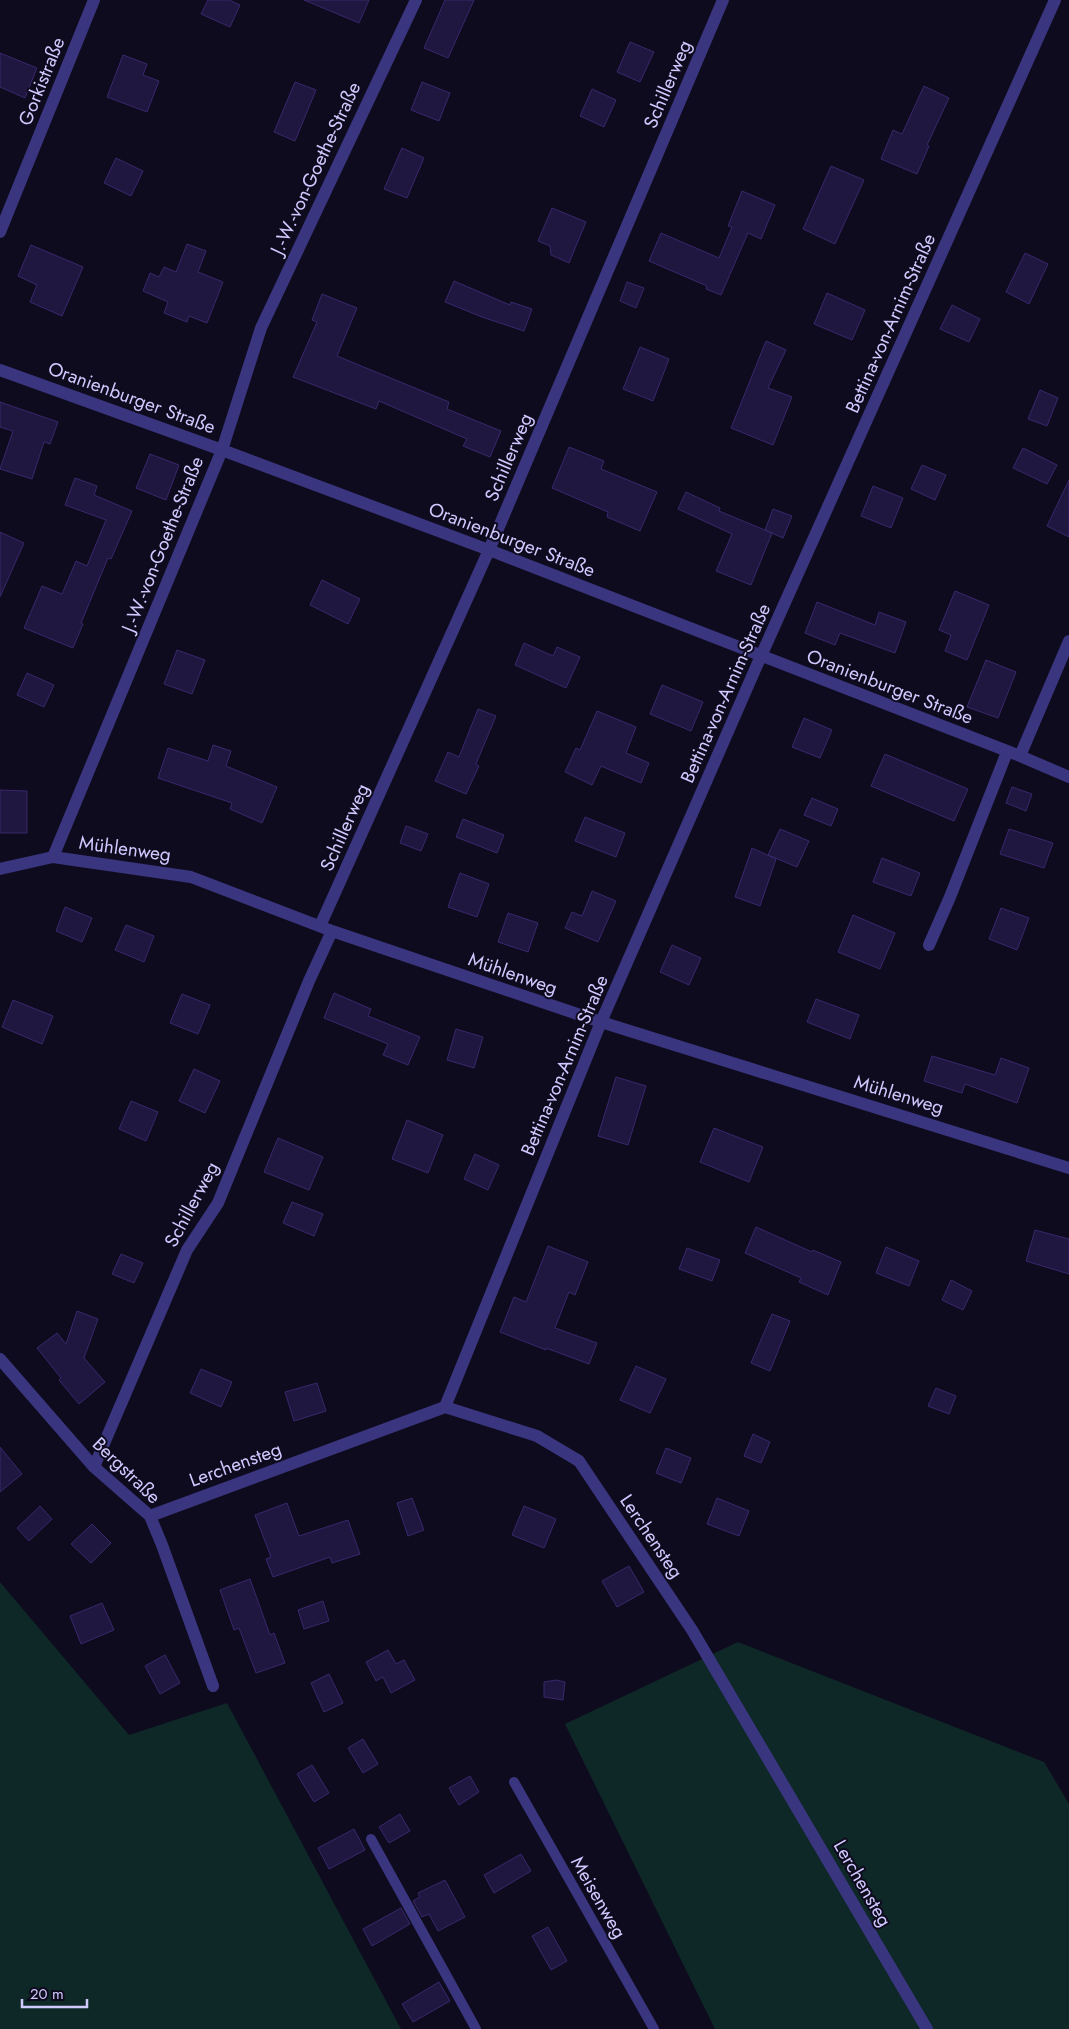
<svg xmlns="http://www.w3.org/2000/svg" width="1069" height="2029" font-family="Jost,sans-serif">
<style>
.green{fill:#0e2828}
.building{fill:#201740;stroke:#38286c}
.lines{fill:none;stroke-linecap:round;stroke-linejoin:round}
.lane{stroke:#3a357f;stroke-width:10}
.street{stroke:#3a357f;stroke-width:12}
.labels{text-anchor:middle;stroke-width:4;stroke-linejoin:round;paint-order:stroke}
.street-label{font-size:19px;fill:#d0c9ff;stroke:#0f0b1e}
</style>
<rect width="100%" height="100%" fill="#0f0b1e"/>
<path class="green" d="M 0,1582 L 129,1735 L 227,1703 L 401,2029 L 0,2029 Z
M 738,1642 L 1044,1762 L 1069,1804 L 1069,2029 L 715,2029 L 565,1724 Z"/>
<path class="building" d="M 208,0 L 229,0 L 240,5 L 230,27 L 201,14 Z
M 304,0 L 369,0 L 359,23 Z
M 445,0 L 474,0 L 448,58 L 424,48 Z
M 630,42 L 654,52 L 640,82 L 617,72 Z
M 0,53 L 37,68 L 25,98 L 0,87 Z
M 123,55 L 147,64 L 143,75 L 159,81 L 147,112 L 107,97 Z
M 295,82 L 316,90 L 295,141 L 274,132 Z
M 422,82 L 450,93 L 439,121 L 411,110 Z
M 924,86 L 949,98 L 927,145 L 929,146 L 917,174 L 881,159 L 893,130 L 902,134 Z
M 592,89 L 616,100 L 604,127 L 580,116 Z
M 402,148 L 424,158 L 407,198 L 384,189 Z
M 116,158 L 143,171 L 131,196 L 104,183 Z
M 831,166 L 864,180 L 835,244 L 803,229 Z
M 742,191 L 775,205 L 761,239 L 748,233 L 721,295 L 706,289 L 707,286 L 649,261 L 661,233 L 719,258 L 732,227 L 728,226 Z
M 552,208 L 586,222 L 569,263 L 551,255 L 550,246 L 538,241 Z
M 187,244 L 206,251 L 198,272 L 223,282 L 207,323 L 189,316 L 187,322 L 164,313 L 168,302 L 143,291 L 150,273 L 159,277 L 164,267 L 176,272 Z
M 31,245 L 83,267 L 62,316 L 30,302 L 37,285 L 18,276 Z
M 1025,253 L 1048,264 L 1029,304 L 1006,292 Z
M 454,281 L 510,305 L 511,302 L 532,309 L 524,331 L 482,317 L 445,302 Z
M 627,282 L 644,288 L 636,308 L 620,301 Z
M 827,293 L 865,310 L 852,340 L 814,324 Z
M 322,294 L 357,308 L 337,356 L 449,402 L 447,409 L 501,431 L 490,457 L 463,446 L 467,439 L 379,401 L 376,409 L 293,377 L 317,322 L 312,320 Z
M 952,305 L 980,319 L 969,342 L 940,329 Z
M 766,341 L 786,350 L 768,388 L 792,397 L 773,445 L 731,428 Z
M 640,347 L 669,359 L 653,401 L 623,389 Z
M 1040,390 L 1058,398 L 1047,426 L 1028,419 Z
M 0,402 L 58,422 L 50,444 L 44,442 L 32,479 L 0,469 L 13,431 L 0,427 Z
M 569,447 L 604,461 L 601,469 L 657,492 L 640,531 L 607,517 L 608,512 L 552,488 Z
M 1023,448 L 1057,465 L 1047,484 L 1013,468 Z
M 150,454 L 179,465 L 166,500 L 136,488 Z
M 922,465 L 946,475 L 935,500 L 911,489 Z
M 75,478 L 97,486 L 94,495 L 132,511 L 111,559 L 108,558 L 81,623 L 83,624 L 73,648 L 24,628 L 42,586 L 62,594 L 76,561 L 87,566 L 106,520 L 65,505 Z
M 1069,480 L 1069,537 L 1047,526 Z
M 873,486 L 903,498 L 891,528 L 861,516 Z
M 686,492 L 720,508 L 719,511 L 772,533 L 751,585 L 716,571 L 732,534 L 678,509 Z
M 773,509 L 792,516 L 783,538 L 765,530 Z
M 0,532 L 24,543 L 0,597 Z
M 322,580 L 360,599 L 348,624 L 310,605 Z
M 955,591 L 989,605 L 967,660 L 945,651 L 951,635 L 939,630 Z
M 817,602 L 875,625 L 879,612 L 906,622 L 895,653 L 840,633 L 835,645 L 805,633 Z
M 524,643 L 553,656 L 557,647 L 580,657 L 566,688 L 515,665 Z
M 177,650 L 205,660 L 192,694 L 164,684 Z
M 986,660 L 1016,672 L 998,718 L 967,707 Z
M 27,673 L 54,685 L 44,707 L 17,695 Z
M 662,685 L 703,702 L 691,731 L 650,714 Z
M 478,709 L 496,716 L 476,764 L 479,766 L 466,794 L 435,781 L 448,752 L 459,757 Z
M 597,711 L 636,727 L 626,753 L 649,763 L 641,783 L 601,766 L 592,785 L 565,772 L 576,748 L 580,750 Z
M 804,718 L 832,730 L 820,758 L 792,747 Z
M 213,745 L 231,751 L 226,766 L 277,787 L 262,823 L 230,809 L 232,803 L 158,778 L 168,748 L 208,761 Z
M 885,754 L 968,789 L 954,821 L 871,786 Z
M 1012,787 L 1032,794 L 1026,811 L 1006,803 Z
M 0,790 L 27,791 L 27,833 L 0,833 Z
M 812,798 L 838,809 L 831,826 L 804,815 Z
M 585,817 L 625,833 L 616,857 L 575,841 Z
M 463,819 L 504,835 L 497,853 L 456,837 Z
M 406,826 L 428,834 L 421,851 L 400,843 Z
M 780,829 L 809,841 L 797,867 L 768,855 Z
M 1009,829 L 1053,843 L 1044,868 L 1000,854 Z
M 752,848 L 776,859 L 760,906 L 735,897 Z
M 882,858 L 920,873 L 911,896 L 873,882 Z
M 460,873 L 489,884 L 477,917 L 448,907 Z
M 592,891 L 616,901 L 598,942 L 565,928 L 572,912 L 582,916 Z
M 65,907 L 92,918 L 82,942 L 56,931 Z
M 1001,908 L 1029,918 L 1017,950 L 989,939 Z
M 508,913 L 538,923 L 528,952 L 498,942 Z
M 853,915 L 895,933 L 880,969 L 838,952 Z
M 126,925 L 154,936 L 144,962 L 115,950 Z
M 672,945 L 701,958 L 689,985 L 660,972 Z
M 334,993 L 371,1009 L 368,1016 L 420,1037 L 408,1065 L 383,1055 L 388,1044 L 324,1018 Z
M 182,994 L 210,1005 L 198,1034 L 170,1023 Z
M 816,999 L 859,1015 L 850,1039 L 807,1022 Z
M 13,1000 L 53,1016 L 42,1044 L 2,1027 Z
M 456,1029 L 483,1037 L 474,1068 L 447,1060 Z
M 932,1056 L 995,1075 L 1001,1058 L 1029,1068 L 1017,1103 L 965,1084 L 962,1093 L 924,1081 Z
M 194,1069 L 220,1081 L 205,1113 L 179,1101 Z
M 616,1077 L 646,1086 L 628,1145 L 598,1136 Z
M 131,1101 L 158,1112 L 146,1141 L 119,1129 Z
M 407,1120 L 443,1135 L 428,1173 L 392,1159 Z
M 714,1128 L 763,1147 L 749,1182 L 700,1162 Z
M 278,1138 L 323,1157 L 309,1190 L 264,1172 Z
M 475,1154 L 499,1165 L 488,1190 L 464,1179 Z
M 292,1202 L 323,1214 L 314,1236 L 283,1223 Z
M 756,1227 L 812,1252 L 813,1250 L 841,1262 L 828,1295 L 799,1282 L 801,1278 L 745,1253 Z
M 1035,1230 L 1069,1239 L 1069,1274 L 1026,1261 Z
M 548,1246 L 588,1262 L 575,1295 L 569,1292 L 555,1328 L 597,1343 L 589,1364 L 546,1348 L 546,1350 L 500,1332 L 514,1297 L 526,1302 Z
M 886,1247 L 919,1261 L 909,1286 L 876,1273 Z
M 687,1248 L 720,1260 L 712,1281 L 679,1269 Z
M 121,1254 L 143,1263 L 134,1283 L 112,1274 Z
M 951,1280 L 972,1291 L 963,1310 L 942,1300 Z
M 77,1311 L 98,1319 L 84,1358 L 105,1382 L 79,1404 L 59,1380 L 61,1378 L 37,1348 L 57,1333 L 66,1344 Z
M 772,1314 L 790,1321 L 770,1371 L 751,1363 Z
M 636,1366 L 666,1379 L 650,1413 L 620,1400 Z
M 201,1369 L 232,1382 L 221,1407 L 190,1393 Z
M 317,1383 L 326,1411 L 294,1421 L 285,1392 Z
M 936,1388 L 956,1396 L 949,1414 L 928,1406 Z
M 753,1434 L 770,1442 L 761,1463 L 744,1456 Z
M 0,1447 L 22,1474 L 0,1492 Z
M 666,1448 L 691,1458 L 681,1483 L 656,1473 Z
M 412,1498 L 424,1530 L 408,1536 L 397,1503 Z
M 717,1498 L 749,1511 L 739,1536 L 707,1524 Z
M 287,1503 L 299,1536 L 348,1520 L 360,1554 L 332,1563 L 330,1557 L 273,1577 L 266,1559 L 271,1557 L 255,1515 Z
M 40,1506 L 52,1519 L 29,1541 L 17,1528 Z
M 524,1506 L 556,1519 L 544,1548 L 512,1535 Z
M 92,1524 L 111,1543 L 91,1563 L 71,1544 Z
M 629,1566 L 644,1592 L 617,1607 L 602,1581 Z
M 250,1579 L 270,1635 L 274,1633 L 285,1663 L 256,1673 L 239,1628 L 234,1630 L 220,1590 Z
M 323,1601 L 329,1621 L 304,1629 L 298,1610 Z
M 102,1603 L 114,1630 L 81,1644 L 70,1616 Z
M 388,1650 L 396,1664 L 404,1660 L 415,1680 L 391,1693 L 383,1677 L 376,1681 L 366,1662 Z
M 165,1655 L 180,1683 L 160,1694 L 145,1666 Z
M 329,1674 L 343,1703 L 324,1712 L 311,1683 Z
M 556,1680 L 565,1682 L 563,1700 L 544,1697 L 544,1682 Z
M 363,1739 L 378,1764 L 363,1773 L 348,1748 Z
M 312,1765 L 329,1793 L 314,1802 L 297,1774 Z
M 470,1776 L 479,1792 L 459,1805 L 449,1788 Z
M 400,1814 L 410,1831 L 389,1843 L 379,1827 Z
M 354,1829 L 365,1850 L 329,1869 L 318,1848 Z
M 521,1854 L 531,1871 L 494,1893 L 484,1875 Z
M 445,1880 L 465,1917 L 438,1931 L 429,1914 L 422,1917 L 413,1901 L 420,1897 L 418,1893 Z
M 401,1908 L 410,1924 L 372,1946 L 363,1929 Z
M 548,1927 L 567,1961 L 551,1970 L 532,1936 Z
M 439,1982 L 450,2001 L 413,2022 L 402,2004 Z"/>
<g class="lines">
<path class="lane" d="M 514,1782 L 654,2029
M 371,1839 L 476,2029"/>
<path class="street" d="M 0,232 L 94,0
M 0,370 L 222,450 L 489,550 L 1020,756 L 1069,777
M 1020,756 L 1069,641
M 53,857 L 222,450 L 261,328 L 416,0
M 0,869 L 53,857 L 191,877 L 332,931 L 601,1022 L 1069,1168
M 320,926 L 489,550 L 723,0
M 929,945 L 950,897 L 1007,752
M 0,1359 L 94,1467 L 150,1516 L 162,1545 L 213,1686
M 445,1407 L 601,1022 L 761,656 L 1055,0
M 94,1467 L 187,1250 L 218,1203 L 309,981 L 332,931
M 150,1516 L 445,1407 L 537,1436 L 579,1461 L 692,1630 L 927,2029"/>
</g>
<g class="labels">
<g class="street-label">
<text transform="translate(41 81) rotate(-68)" y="7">Gorkistraße</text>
<text transform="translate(667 84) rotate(-67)" y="7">Schillerweg</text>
<text transform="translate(315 168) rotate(-65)" y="7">J.-W.-von-Goethe-Straße</text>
<text transform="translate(890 323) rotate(-66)" y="7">Bettina-von-Arnim-Straße</text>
<text transform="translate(132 397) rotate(20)" y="7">Oranienburger Straße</text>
<text transform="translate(508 457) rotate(-67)" y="7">Schillerweg</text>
<text transform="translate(512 539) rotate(21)" y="7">Oranienburger Straße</text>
<text transform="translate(162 544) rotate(-68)" y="7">J.-W.-von-Goethe-Straße</text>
<text transform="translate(890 686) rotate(21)" y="7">Oranienburger Straße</text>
<text transform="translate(725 693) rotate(-66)" y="7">Bettina-von-Arnim-Straße</text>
<text transform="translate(344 827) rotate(-66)" y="7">Schillerweg</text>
<text transform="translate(125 848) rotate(8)" y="7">Mühlenweg</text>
<text transform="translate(513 973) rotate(19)" y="7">Mühlenweg</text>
<text transform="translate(564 1065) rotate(-67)" y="7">Bettina-von-Arnim-Straße</text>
<text transform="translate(899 1094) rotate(17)" y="7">Mühlenweg</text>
<text transform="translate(191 1204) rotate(-62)" y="7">Schillerweg</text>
<text transform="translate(235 1464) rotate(-20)" y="7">Lerchensteg</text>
<text transform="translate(127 1470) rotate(44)" y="7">Bergstraße</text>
<text transform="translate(652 1536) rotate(56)" y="7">Lerchensteg</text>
<text transform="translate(863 1883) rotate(60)" y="7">Lerchensteg</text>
<text transform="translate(599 1897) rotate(60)" y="7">Meisenweg</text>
</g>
</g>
<path d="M22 1999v8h65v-8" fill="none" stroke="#d0c9ff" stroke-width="2.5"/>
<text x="30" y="1999" font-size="15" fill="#d0c9ff" stroke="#0f0b1e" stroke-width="4" paint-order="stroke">20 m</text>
</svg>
